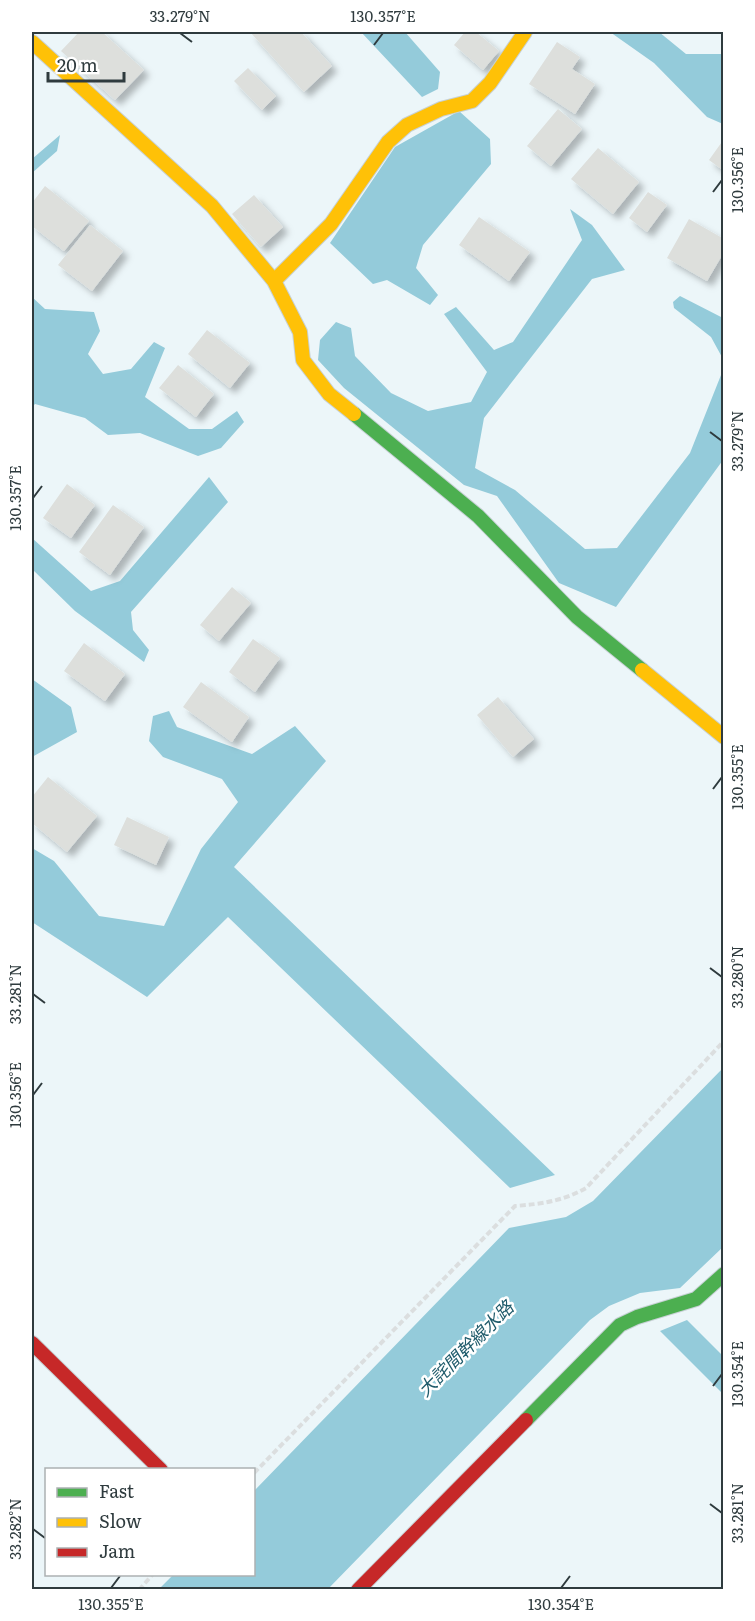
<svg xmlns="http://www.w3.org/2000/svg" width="755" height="1621" font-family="Literata,'Noto Sans JP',serif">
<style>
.water{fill:#94cbda}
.building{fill:#dddfdc;filter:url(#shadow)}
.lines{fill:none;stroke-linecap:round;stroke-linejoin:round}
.fast-casing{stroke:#c7d1d5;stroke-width:16}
.slow-casing{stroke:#c7d1d5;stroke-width:16}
.jam-casing{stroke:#c7d1d5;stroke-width:16}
.path{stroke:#dbdedf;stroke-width:4;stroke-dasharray:6 3;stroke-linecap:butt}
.fast{stroke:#4caf50;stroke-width:14}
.slow{stroke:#ffc107;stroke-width:14}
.jam{stroke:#c62828;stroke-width:14}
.ticks{fill:none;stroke:#2f3b3e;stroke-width:2}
.labels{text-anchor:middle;stroke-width:5;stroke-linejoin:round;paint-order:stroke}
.water-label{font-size:18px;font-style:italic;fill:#1f5b6b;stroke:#fff}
.neatline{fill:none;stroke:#2f3b3e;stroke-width:2}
.ticks-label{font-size:15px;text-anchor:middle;fill:#2f3b3e}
</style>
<defs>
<filter id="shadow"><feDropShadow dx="5.5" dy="5.5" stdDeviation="3" flood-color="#0004"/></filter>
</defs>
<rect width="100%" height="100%" fill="#ecf6f9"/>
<path class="water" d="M 361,32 L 405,32 L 440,72 L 438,89 L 422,97 Z
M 610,32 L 659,32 L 686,54 L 723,54 L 723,124 L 707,117 L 654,63 Z
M 459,111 L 490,139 L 491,164 L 423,245 L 416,268 L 438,295 L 430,305 L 387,280 L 373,284 L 330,243 L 395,147 Z
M 60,135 L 57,151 L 32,173 L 32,159 Z
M 570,209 L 592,225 L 625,270 L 592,279 L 484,418 L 475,468 L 515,490 L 585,549 L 617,548 L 690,453 L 723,370 L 723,460 L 616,607 L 559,583 L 497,496 L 464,485 L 344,388 L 318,360 L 320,340 L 336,322 L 351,328 L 355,356 L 391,393 L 428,411 L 471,402 L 487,372 L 444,314 L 456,307 L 494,350 L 513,342 L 582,240 Z
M 680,296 L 723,318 L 723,359 L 711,337 L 674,308 L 673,302 Z
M 32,297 L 45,309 L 94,312 L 100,331 L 88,354 L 103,374 L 131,369 L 154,342 L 165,348 L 145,397 L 189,429 L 212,429 L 237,411 L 244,422 L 221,448 L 198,456 L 140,433 L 108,435 L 85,418 L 35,404 L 32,407 Z
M 209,477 L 228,502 L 131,612 L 133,630 L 149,650 L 144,662 L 75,611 L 32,569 L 32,538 L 91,591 L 120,581 Z
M 32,679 L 71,707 L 77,732 L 32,757 Z
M 169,711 L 177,727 L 252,754 L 295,726 L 326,761 L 234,867 L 555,1175 L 510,1188 L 228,917 L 147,997 L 32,922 L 32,848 L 54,861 L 99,916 L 164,926 L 201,849 L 238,802 L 222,779 L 163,757 L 149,741 L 153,716 Z
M 723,1068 L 723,1247 L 680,1288 L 640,1293 L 609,1306 L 590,1320 L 328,1589 L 158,1590 L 173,1575 L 254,1574 L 254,1491 L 509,1228 L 566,1217 L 593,1201 Z
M 687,1320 L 723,1356 L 723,1394 L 660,1331 Z"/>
<path class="building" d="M 79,32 L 102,32 L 144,70 L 115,100 L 61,51 Z
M 250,32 L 301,32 L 332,66 L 304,92 Z
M 465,32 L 476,32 L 499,51 L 483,70 L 454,45 Z
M 557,42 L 580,57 L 572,69 L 595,84 L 575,114 L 529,84 Z
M 248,68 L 276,96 L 262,110 L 234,81 Z
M 558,109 L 582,129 L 551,166 L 527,146 Z
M 724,139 L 724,171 L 709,160 Z
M 598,148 L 639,182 L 613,214 L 571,179 Z
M 45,186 L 89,221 L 64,251 L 32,226 L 32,203 Z
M 648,192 L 667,205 L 647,232 L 629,218 Z
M 254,195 L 283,227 L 261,247 L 232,214 Z
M 479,217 L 530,252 L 509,281 L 459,245 Z
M 689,219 L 724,239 L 724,252 L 707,281 L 667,258 Z
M 90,225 L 123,251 L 92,291 L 58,265 Z
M 207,330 L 250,363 L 230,388 L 188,354 Z
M 178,365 L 214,394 L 196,417 L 159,388 Z
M 67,484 L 95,505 L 71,538 L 43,518 Z
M 113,505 L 144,527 L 110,575 L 79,552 Z
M 232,587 L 251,603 L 219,641 L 200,625 Z
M 253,639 L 280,658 L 255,692 L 229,672 Z
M 84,643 L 125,674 L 105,701 L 64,671 Z
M 201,682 L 249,717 L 232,742 L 183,707 Z
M 498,697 L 534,739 L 513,757 L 477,715 Z
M 48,777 L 97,816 L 67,852 L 32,823 L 32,797 Z
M 127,817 L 169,837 L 156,865 L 114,845 Z"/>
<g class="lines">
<defs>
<path id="fast" d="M 354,414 L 478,516 L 577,617 L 642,670
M 526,1420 L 620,1325 L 637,1317 L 696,1299 L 724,1274"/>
<path id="slow" d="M 32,42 L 212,206 L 274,281 L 300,332 L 303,360 L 329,394 L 354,414
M 274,281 L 331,224 L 388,142 L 407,125 L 441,109 L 472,101 L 490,83 L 525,32
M 642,670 L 724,737"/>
<path id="jam" d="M 32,1343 L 161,1470
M 358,1590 L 526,1420"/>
</defs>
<use href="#fast" class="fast-casing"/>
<use href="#slow" class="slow-casing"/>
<use href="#jam" class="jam-casing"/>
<path class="path" d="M 254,1473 L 515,1206 C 542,1204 563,1201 586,1188 L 724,1041
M 139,1590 L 153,1574"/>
<use href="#fast" class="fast"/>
<use href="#slow" class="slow"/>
<use href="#jam" class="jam"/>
</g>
<path class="ticks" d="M 180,33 L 192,42M 374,45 L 383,33M 713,192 L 722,180M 710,432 L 722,441M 33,498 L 42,486M 713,789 L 722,777M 710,968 L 722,977M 33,994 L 45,1003M 33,1095 L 42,1083M 713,1386 L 722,1374M 710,1504 L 722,1513M 33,1529 L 45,1538M 111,1588 L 120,1576M 561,1588 L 570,1576"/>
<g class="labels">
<g class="water-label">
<text transform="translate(466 1349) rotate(-45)" y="6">大詫間幹線水路</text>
</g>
</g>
<rect width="755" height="1621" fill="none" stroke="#ffffff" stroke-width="66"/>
<rect x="45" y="1468" width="210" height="108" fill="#ffffff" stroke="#acb1b2" stroke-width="1.5"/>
<rect x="57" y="1488" width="30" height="9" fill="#4caf50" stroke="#acb1b2" stroke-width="1.5"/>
<text x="99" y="1498" font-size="18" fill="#2f3b3e">Fast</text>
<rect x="57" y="1518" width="30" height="9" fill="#ffc107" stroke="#acb1b2" stroke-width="1.5"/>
<text x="99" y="1528" font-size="18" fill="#2f3b3e">Slow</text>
<rect x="57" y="1548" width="30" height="9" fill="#c62828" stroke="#acb1b2" stroke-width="1.5"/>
<text x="99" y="1558" font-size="18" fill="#2f3b3e">Jam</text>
<path d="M48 72v9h76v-9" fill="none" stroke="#2f3b3e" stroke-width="3"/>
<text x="57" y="72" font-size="18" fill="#2f3b3e" stroke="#ffffff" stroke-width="4.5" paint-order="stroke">20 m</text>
<rect x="33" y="33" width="689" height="1555" class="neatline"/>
<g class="ticks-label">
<text x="180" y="22">33.279°N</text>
<text x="383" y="22">130.357°E</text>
<text transform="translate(738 180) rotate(-90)" y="5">130.356°E</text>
<text transform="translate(738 441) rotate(-90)" y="5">33.279°N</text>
<text transform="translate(16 498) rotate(-90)" y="5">130.357°E</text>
<text transform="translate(738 777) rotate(-90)" y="5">130.355°E</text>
<text transform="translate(738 977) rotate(-90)" y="5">33.280°N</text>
<text transform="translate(16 994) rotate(-90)" y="5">33.281°N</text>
<text transform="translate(16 1095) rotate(-90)" y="5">130.356°E</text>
<text transform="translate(738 1374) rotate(-90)" y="5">130.354°E</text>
<text transform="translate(738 1513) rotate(-90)" y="5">33.281°N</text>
<text transform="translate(16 1529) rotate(-90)" y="5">33.282°N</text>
<text x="111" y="1610">130.355°E</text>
<text x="561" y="1610">130.354°E</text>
</g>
</svg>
